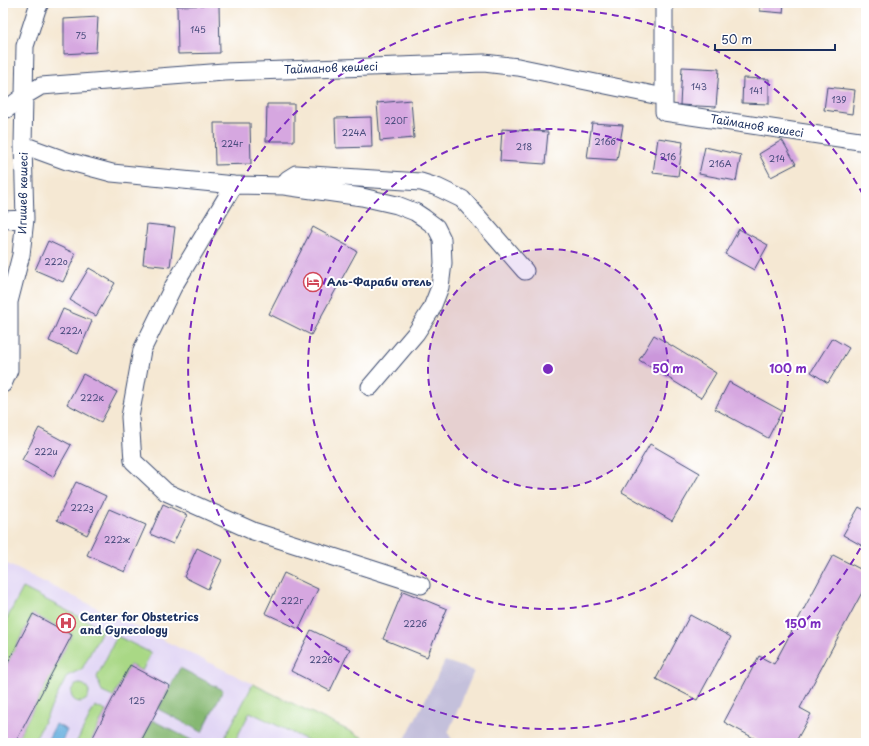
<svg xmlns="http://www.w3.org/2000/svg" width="869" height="746" font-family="'Playpen Sans',sans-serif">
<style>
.built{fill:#e0d4f4}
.industrial{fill:#c4c0db}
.green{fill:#a9d885;stroke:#628472}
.forest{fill:#86b872;stroke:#507468}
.water{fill:#66afde;stroke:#406f9e}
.building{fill:#d6a7e0}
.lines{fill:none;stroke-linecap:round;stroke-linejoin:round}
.minor-casing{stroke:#3c4b70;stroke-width:19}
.minor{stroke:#fff;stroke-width:17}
.ring{fill:none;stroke:#7b2cbf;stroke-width:2;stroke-dasharray:7 5}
.labels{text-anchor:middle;stroke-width:4;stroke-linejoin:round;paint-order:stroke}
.number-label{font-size:9px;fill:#4a4d7e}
.street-label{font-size:11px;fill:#1b2f5e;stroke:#fff}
.poi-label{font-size:11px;font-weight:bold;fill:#1b2f5e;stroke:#fff;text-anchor:start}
.centre{fill:#7b2cbf;stroke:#fff;stroke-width:2}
.ring-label{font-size:12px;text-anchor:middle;font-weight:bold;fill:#7b2cbf;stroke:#fff;stroke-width:4;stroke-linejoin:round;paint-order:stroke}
</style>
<rect width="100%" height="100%" fill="#fff"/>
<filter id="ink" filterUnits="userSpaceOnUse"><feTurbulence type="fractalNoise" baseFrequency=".025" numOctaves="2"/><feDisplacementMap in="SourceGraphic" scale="8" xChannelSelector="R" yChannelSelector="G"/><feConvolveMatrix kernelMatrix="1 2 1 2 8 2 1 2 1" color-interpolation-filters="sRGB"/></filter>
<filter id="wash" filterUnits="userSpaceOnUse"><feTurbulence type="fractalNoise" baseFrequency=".012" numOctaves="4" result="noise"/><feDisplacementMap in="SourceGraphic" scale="16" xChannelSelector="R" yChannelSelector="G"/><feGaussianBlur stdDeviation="0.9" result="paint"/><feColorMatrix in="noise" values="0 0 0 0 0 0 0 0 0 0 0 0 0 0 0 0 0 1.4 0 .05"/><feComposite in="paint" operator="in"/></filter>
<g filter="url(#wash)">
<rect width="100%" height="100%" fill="#f5e8d3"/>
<path class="built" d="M 3,562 L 372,742 L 3,743 Z"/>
<path class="industrial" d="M 445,661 L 474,671 L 448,733 L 454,743 L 403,743 Z"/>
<path class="green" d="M 23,588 L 103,629 L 82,669 L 67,676 L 33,743 L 15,743 L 72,635 L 33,614 L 3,672 L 3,626 Z
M 117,636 L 151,653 L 142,671 L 130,665 L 113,697 L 102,692 L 97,677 Z
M 253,684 L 263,689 L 372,742 L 313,743 L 250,712 L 234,743 L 222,743 Z
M71 693a9 9 0 1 1 18 0a9 9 0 1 1-18 0Z
M 95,706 L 106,711 L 90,743 L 76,743 Z"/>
<path class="forest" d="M 180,668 L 223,690 L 202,732 L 158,709 Z
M 152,720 L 195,742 L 140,743 Z"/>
<path class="water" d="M 56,724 L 67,730 L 61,743 L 46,743 Z"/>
<g id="blocks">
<path class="building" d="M 760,3 L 784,3 L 783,13 L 760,11 Z
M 219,5 L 220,53 L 178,54 L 177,6 Z
M 98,17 L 96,52 L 64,54 L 64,19 Z
M 682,67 L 719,69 L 716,107 L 680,105 Z
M 743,78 L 769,79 L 769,104 L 742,103 Z
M 827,87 L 855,90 L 852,114 L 824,110 Z
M 411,100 L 414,138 L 380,141 L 377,103 Z
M 267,104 L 294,104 L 294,141 L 266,141 Z
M 371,117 L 372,147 L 336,148 L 335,118 Z
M 214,123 L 250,123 L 251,164 L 215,165 Z
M 592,123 L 623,125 L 617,160 L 587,158 Z
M 502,129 L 548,132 L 545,164 L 500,161 Z
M 658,138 L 683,142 L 678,176 L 653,173 Z
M 782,140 L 796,164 L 771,177 L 759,154 Z
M 705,147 L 741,155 L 736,181 L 699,174 Z
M 147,224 L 175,227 L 170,267 L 143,264 Z
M 313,227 L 357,251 L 311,335 L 269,314 Z
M 739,229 L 768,245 L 754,270 L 725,254 Z
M 48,241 L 76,254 L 63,282 L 35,270 Z
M 89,268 L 115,283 L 96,316 L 70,300 Z
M 63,309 L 92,321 L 78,354 L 49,341 Z
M 654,335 L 716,373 L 701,398 L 639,360 Z
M 832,338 L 849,348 L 828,383 L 811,372 Z
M 83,374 L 117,392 L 101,422 L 67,404 Z
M 729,382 L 782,411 L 768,438 L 715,409 Z
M 39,428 L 71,445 L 53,477 L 22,460 Z
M 650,444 L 700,473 L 672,521 L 622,492 Z
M 76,482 L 106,496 L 87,535 L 57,520 Z
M 163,504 L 187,515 L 173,544 L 150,534 Z
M 859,507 L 866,511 L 866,548 L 843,535 Z
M 109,509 L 146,525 L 125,572 L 87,555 Z
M 197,548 L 222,560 L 208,589 L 184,577 Z
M 833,555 L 866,572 L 866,585 L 800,708 L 811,714 L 795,743 L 763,743 L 724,722 L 759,656 L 774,664 Z
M 284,573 L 318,589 L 299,629 L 265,613 Z
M 403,591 L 447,609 L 427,657 L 383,639 Z
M 33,614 L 72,635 L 15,743 L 3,743 L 3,672 Z
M 690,615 L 731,637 L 697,700 L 656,679 Z
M 311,630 L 350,649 L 330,691 L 291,671 Z
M 130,665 L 170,686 L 140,743 L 90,743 Z
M 866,732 L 866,743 L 860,743 Z"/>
</g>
</g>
<g filter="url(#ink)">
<use href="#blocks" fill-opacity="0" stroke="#3c4b70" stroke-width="1"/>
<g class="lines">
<defs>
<path id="minor" d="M 664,3 L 664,112 L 866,142
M 3,109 L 7,109 L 24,96 L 41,86 L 224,72 L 484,63 L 518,67 L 664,97
M 23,145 L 67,161 L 112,173 L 234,185 L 284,186 L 362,197 L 397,205 L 415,212 L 424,218 L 436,227 L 442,239 L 443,263 L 440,287 L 431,310 L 416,333 L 370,387
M 234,185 L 173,287 L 142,350 L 130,417 L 133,461 L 166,492 L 253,531 L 421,585
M 284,186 L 288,179 L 296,174 L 421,182 L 437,187 L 462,199 L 472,210 L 525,271
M 3,220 L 25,219
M 3,384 L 9,370 L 9,302 L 21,255 L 25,219 L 23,145 L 25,46 L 37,9 L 40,3"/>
</defs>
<use href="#minor" class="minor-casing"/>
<use href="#minor" class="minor"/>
</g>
</g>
<circle cx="548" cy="369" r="120" fill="#7b2cbf" fill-opacity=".12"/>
<g class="ring">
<circle cx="548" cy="369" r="120"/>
<circle cx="548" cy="369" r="240"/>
<path d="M866 538A360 360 0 1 1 866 200"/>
</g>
<defs>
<symbol id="hotel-ring" viewBox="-11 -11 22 22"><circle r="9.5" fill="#fff" stroke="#d1495b" stroke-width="1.5"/><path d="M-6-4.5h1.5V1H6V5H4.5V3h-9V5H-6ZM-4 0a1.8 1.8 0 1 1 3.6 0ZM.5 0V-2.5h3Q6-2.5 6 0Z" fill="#d1495b"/></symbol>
<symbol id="hospital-ring" viewBox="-11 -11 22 22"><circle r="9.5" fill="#fff" stroke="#d1495b" stroke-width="1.5"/><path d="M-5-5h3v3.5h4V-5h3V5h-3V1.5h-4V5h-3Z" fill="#d1495b"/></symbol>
</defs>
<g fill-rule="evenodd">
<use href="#hotel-ring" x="302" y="271" width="22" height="22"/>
<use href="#hospital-ring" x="55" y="612" width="22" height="22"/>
</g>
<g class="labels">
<g class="number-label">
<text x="198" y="33">145</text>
<text x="81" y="39">75</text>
<text x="699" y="90">143</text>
<text x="756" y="94">141</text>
<text x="839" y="103">139</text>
<text x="396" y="124">220Г</text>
<text x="354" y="136">224А</text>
<text x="605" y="145">216б</text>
<text x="232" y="147">224г</text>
<text x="524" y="150">218</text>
<text x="668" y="160">216</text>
<text x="777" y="162">214</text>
<text x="720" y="167">216А</text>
<text x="56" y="265">222о</text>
<text x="71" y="334">222л</text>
<text x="92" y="401">222к</text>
<text x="46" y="455">222и</text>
<text x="82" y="511">222з</text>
<text x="117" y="543">222ж</text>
<text x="292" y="604">222г</text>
<text x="415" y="627">222б</text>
<text x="321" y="663">222в</text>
<text x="137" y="704">125</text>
</g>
<g class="street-label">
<text transform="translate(331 68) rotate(-2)" y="4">Тайманов көшесі</text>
<text transform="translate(757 126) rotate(9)" y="4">Тайманов көшесі</text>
<text transform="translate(23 193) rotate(-89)" y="4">Игишев көшесі</text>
</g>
<g class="poi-label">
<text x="327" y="286">Аль-Фараби отель</text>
<text x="80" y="621">Center for Obstetrics<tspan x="80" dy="13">and Gynecology</tspan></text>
</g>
</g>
<circle cx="548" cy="369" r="6" class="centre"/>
<g class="ring-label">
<text x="668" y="373">50 m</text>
<text x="788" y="373">100 m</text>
<text x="803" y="628">150 m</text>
</g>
<rect width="869" height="746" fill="none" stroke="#fff" stroke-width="16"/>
<path d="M715 44v6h120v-6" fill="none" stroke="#1b2f5e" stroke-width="2"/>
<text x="721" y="44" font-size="12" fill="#1b2f5e" stroke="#ffffff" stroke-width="3" paint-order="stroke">50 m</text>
</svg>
